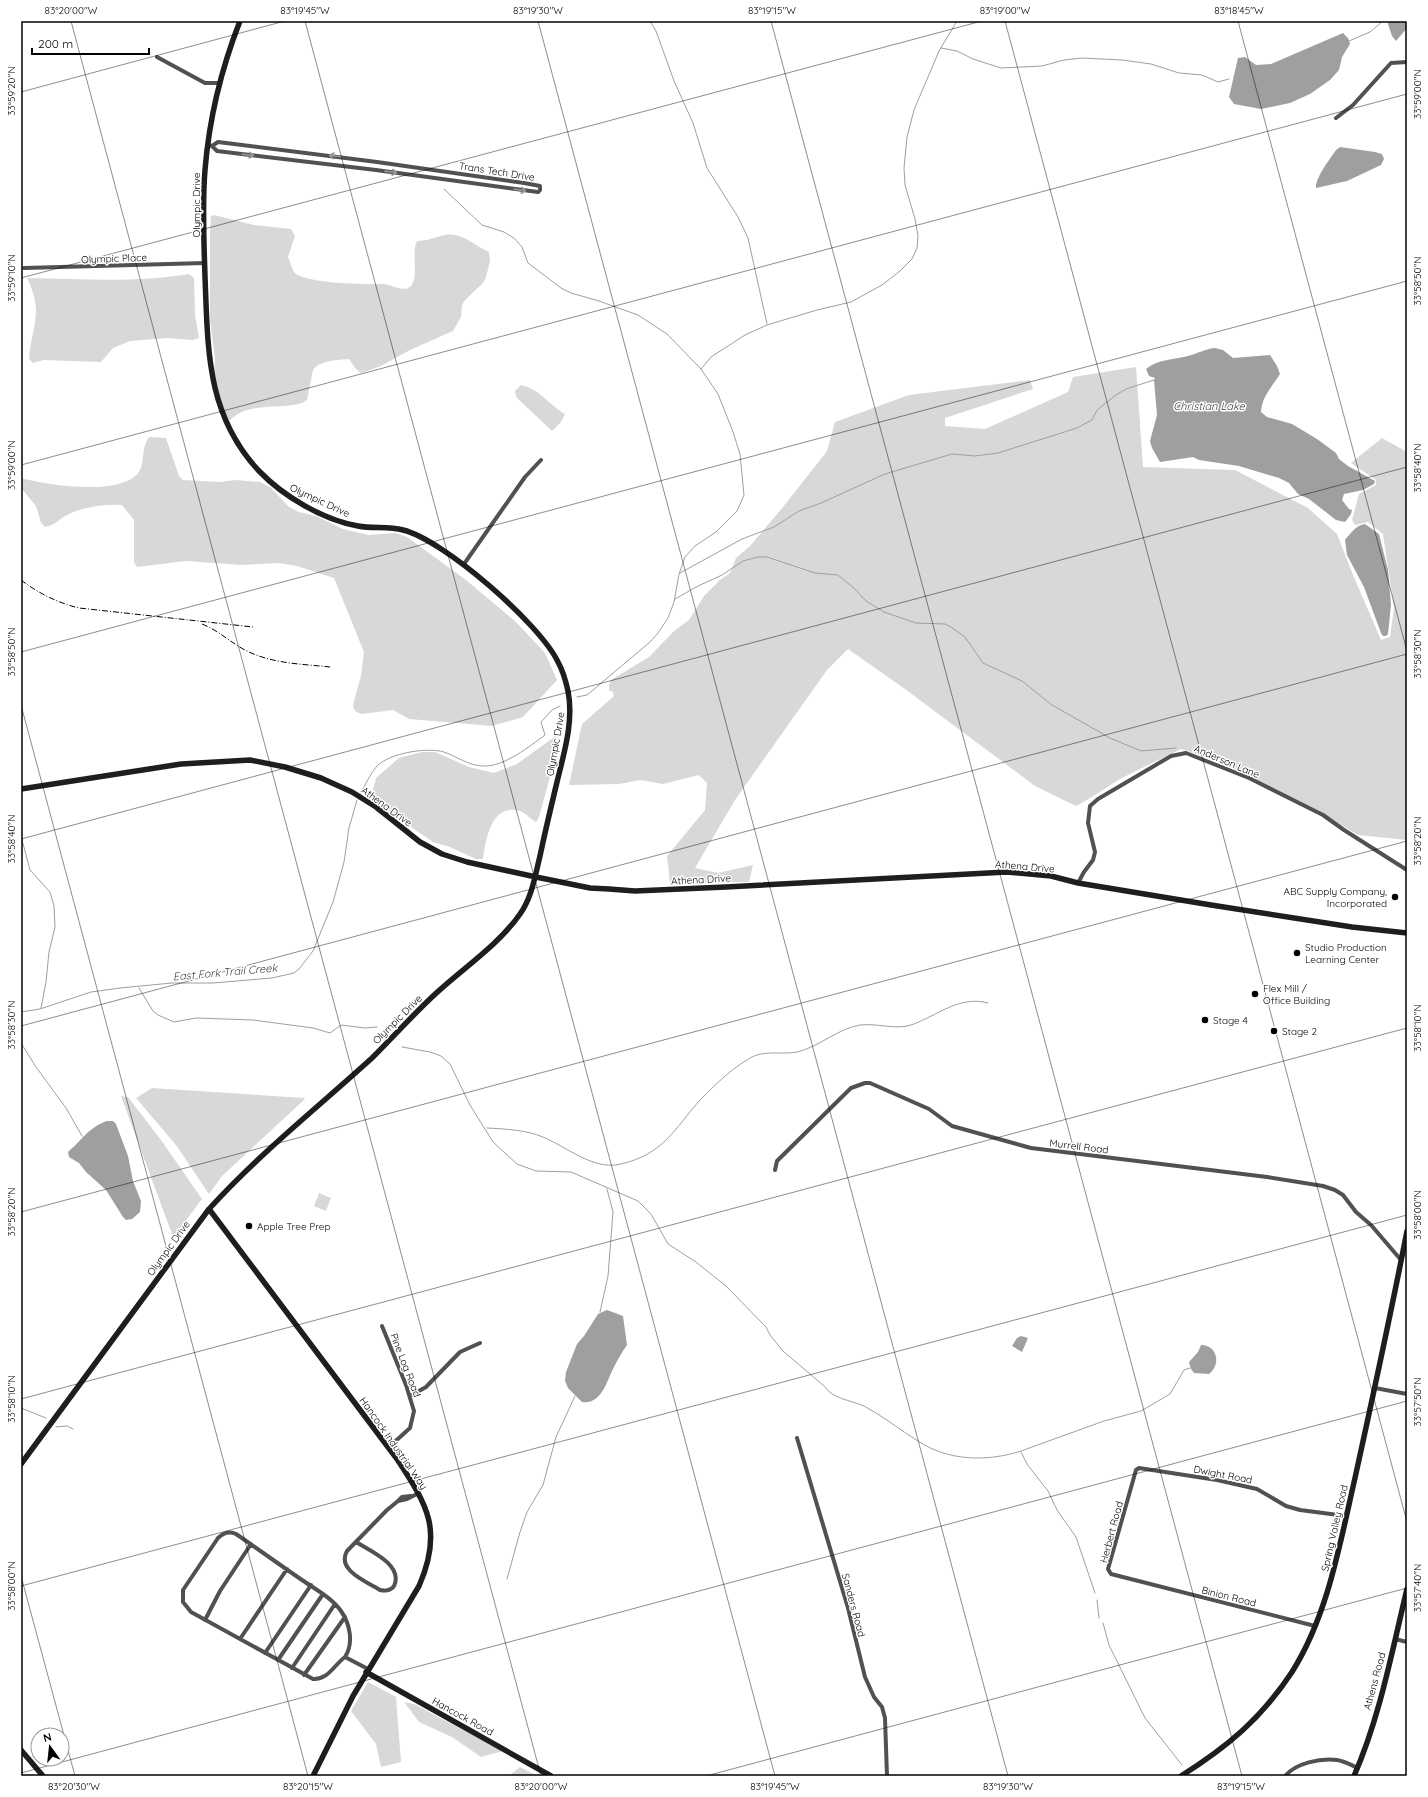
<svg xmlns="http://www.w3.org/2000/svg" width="1428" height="1797" font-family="Quicksand,sans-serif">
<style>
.green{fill:#d8d8d8}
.water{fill:#9f9f9f}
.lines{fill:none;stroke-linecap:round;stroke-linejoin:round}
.stream{stroke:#9f9f9f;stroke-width:1}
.street{stroke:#515151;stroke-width:4}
.secondary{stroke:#1e1e1e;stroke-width:5.5}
.rail{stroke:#000;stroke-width:1;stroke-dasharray:6 2 1 2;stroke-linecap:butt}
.oneway{stroke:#979797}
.ticks{fill:none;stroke:#000;stroke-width:1;stroke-opacity:0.45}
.poi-dot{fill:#000;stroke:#fff;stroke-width:1.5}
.labels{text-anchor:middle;stroke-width:3;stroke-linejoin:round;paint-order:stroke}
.street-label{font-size:10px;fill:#000;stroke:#fff}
.poi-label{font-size:10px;fill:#000;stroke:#fff;text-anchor:start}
.water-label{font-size:11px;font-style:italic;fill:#404040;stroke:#fff}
.neatline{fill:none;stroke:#000;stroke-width:1.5}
.ticks-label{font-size:10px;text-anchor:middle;fill:#000}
</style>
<rect width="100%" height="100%" fill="#fff"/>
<path class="green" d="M 214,215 L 254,225 L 291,229 L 295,236 L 288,257 C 291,263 292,273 298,275 C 315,283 353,284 372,284 C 376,285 380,283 384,284 C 392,285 404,293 411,286 C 419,276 411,253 417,241 C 428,241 435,237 445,235 C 462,232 475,246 489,252 L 490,261 L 486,277 L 483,283 L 465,300 L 462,305 L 461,317 L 453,331 L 410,350 L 381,366 L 361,373 L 356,369 L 349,359 C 338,360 320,360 313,370 L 307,400 L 302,403 C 279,410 249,401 230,420 L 227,419 L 225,417 L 214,374 L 215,358 L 210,320 L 210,232 L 211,216 Z
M 189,274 L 194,278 L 195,315 L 199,338 L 193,340 L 167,338 L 130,341 L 113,348 L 101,362 L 44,360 L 33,363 L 29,359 C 32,324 44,313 27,278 C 81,279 136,283 189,274 Z
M 1136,367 L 1143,467 L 1235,470 L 1308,508 L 1337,534 L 1353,575 L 1381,640 L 1390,637 L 1394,608 L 1383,534 L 1368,522 L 1355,525 L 1352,520 L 1359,494 L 1376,485 L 1376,480 L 1351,463 L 1382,438 L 1407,452 L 1407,840 L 1358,835 L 1311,807 L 1218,761 L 1181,749 C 1161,759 1141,768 1122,778 C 1106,787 1092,798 1076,806 L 1035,786 L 905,689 L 848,649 L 827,670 L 735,800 L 695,868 L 718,873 L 753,865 L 749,882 L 670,883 L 667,856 L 705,810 L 707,783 L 699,775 L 663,784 L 640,780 L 619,784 L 569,785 L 582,724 L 614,696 L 612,691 L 609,691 L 609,685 L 611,680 L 649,657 L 674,631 L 689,620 L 704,596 L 720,580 L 730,573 L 736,558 L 750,546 L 783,507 L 827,451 L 835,422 L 909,395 L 1030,380 L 1033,389 L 945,418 L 945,426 L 985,429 L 1068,392 L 1073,377 Z
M 521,385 C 540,389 549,405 565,414 L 561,422 L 552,431 L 516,397 L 515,391 Z
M 149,437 L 166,438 L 179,476 L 183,480 L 220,482 L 236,480 L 260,482 L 270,487 L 289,507 L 299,512 L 316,516 L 343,529 L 368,535 L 396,533 L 407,537 L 466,580 L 516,622 L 545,653 L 557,680 L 523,717 L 492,726 L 409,719 L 393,710 L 362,714 L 356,712 L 353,707 L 354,701 L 361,676 L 364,652 L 334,578 L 297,566 L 279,563 L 241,565 L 186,561 L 137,567 L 134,562 L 134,520 L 122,505 C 103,504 83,507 67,515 C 59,519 54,526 45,527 L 41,523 L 36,506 L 21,488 L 21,478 C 47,485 121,497 139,472 C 145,462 141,447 149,437 Z
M 557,735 L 550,777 L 539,817 L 536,822 C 530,819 526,813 520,811 C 491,803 486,839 483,859 L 476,859 L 450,847 L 433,842 L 385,809 L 374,795 L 373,790 L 376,778 L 399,758 L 422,752 L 435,752 L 469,767 L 494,773 L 517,764 Z
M 152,1088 L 304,1098 L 305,1099 L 222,1176 L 209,1194 L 176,1145 L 136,1098 Z
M 121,1096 L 128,1097 L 161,1140 L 202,1199 L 174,1236 L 172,1234 Z
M 319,1193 L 331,1198 L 326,1211 L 314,1206 Z
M 368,1682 L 396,1697 L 401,1762 L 381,1767 L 376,1744 L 351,1711 Z
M 404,1702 L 414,1704 L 503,1751 L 481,1757 L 452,1737 L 419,1722 Z
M 520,1767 L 537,1776 L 510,1775 Z"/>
<path class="water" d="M 1387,21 L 1407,21 L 1407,28 L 1396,41 L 1392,36 Z
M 1343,33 L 1348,38 L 1350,44 L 1342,57 L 1339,70 L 1330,80 L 1310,94 L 1290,103 L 1261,109 L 1234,104 L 1229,97 L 1238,58 L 1245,57 L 1256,65 L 1271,64 Z
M 1340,147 L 1375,152 L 1382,154 L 1384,159 L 1381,165 L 1347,181 L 1316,188 C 1315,178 1330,159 1336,150 Z
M 1215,348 L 1223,350 L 1233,358 L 1270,355 L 1277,366 L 1280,374 C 1272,387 1262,396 1261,412 L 1267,417 L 1292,424 L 1317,439 L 1336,453 L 1339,459 L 1348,466 L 1375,481 L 1374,484 L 1363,490 L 1344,494 L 1342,500 L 1349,509 L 1352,510 L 1351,514 L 1345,522 L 1336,520 L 1309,499 L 1298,494 L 1289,483 L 1279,478 L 1239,466 L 1199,460 L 1193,457 L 1160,462 L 1152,448 L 1150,441 L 1157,415 L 1154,380 L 1155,378 L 1149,376 L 1146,369 C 1158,359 1173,360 1188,356 C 1197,354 1204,349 1215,348 Z
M 1365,524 L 1379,534 L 1388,570 L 1391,605 L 1388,634 L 1386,636 L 1383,636 L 1381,633 L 1364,587 L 1347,555 L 1345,540 C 1351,533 1356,525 1365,524 Z
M 107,1121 L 113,1121 L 116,1124 L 128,1156 L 133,1181 L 141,1201 L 140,1212 L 132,1219 L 126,1220 L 123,1217 L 106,1190 L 86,1172 L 79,1163 L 69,1157 L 68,1152 C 83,1139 88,1128 107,1121 Z
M 607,1310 L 623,1316 L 627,1345 C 622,1352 618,1359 614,1367 C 607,1380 602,1405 582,1402 L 568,1388 L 565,1381 L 566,1372 L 577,1344 L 584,1336 L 598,1314 Z
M 1021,1336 L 1028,1338 L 1022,1352 L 1012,1346 L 1017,1338 Z
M 1201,1345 C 1218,1345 1221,1365 1209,1374 L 1194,1373 L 1191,1369 L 1189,1362 L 1198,1352 Z"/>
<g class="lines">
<path class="stream" d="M 650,21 L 656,31 L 674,81 L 693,123 L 707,168 L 738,217 L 748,238 L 767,324
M 1349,41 L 1370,32 L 1383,21
M 941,48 L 957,51 L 973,59 L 1001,68 L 1042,66 L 1064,60 L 1082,58 L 1122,60 L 1151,64 L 1179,73 L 1202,75 L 1218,82 L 1229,79
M 444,189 L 482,225 L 504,232 L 514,238 L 522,247 L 528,263 L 561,288 L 571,293 L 599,301 L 638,315 L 667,334 L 701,369 L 718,394 L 733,432 L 740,454 L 744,495 L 737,511 L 716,532 L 695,546 L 685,557 L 679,574 L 674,602 L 668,618 L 658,633 L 650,642 L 587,695 L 577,697
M 701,369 L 711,357 L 745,335 L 767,325 L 817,310 L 851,302 L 882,285 L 900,271 L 912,259 L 917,248 L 918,236 L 915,219 L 905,185 L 904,168 L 907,137 L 914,110 L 939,51 L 957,21
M 680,573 L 742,539 L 774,527 L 799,511 L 821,503 L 885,474 L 952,454 L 975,456 L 998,453 L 1077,428 L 1092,420 L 1097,410 L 1116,395 L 1126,389 L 1154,380
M 675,599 L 698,586 L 722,575 L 743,561 L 758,557 L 767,557 L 815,573 L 838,575 L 855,589 L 866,601 L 884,612 L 916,623 L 945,624 L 951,627 L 965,637 L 983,663 L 1022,681 L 1052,705 L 1110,738 L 1141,751 L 1176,748
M 360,795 C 365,785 370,774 377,766 C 390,753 427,747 444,752 C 458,757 469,766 484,766 C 504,767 530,746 545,735 L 541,722 L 552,710 L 560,706
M 21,836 L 30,870 L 50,892 L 54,906 L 55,927 L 49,952 L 46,982 L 41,1008
M 139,988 L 153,1011 L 158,1015 L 174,1022 L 196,1018 L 253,1020 L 313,1028 L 330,1033 L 341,1025 L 365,1028 L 377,1027
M 21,1012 L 40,1009 L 91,992 L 120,988 L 172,983 L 213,983 L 272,978 L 294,973 L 299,969 L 313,951 L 333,902 L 344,862 L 349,828 L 357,800
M 21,1043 L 36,1067 L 66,1108 L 82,1136
M 402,1047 L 430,1052 L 441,1056 L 450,1064 L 470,1105 L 493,1142 L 517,1164 L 536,1171 L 571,1172 L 638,1201 L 651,1214 L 668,1244 L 696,1262 L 726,1286 L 766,1327 L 770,1335 L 783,1351 L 824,1386 C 833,1399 850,1400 864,1406 C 883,1416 900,1430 918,1441 C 948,1461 987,1462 1021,1451 L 1104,1421 L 1141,1411 L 1170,1394 L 1184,1370 L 1190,1368
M 487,1128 C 506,1129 526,1130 543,1137 C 567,1147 594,1171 621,1164 C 664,1154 674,1129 701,1099 C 715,1085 730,1070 747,1060 C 762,1049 780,1055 797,1052 C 819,1047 839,1028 860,1025 C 877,1023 895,1030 911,1025 C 937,1016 959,995 988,1003
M 600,1312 L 608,1276 L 613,1212 L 607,1189
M 21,1408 L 46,1418
M 56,1427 L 67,1426 L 73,1429
M 1021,1452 L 1027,1464 L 1048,1491 L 1057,1510 L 1076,1537 L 1095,1593
M 507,1579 L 520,1532 L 527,1512 L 543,1485 L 556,1437 L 575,1396
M 1097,1600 L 1099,1618
M 1103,1623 L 1109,1645 L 1145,1718 L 1182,1765"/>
<path class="street" d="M 157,57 L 205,83 L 219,83
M 1336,118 L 1353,105 L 1391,63 L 1407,62
M 208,145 L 212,146 L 218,142 L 377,162 L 524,183 L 540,186 L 540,190 L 538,192 L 376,170 L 217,151 L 212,146
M 24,268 L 205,263
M 464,564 L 525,477 L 541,460
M 1078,883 L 1084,872 L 1093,860 L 1095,852 L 1088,823 L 1090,806 L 1098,799 L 1171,756 L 1186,753 L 1249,778 L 1323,815 L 1344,830 L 1407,870
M 775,1170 L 777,1161 L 851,1088 L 865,1083 L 870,1083 L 929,1109 L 952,1126 L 1031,1148 L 1267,1177 L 1323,1186 L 1335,1190 L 1343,1195 L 1356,1212 L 1371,1225 L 1401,1260
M 382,1326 L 406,1385 L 414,1411 L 410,1428 L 389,1447
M 1375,1388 L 1407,1394
M 410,1396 L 426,1387 L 460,1352 L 480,1343
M 797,1438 L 848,1608 L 865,1677 L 874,1697 L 882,1707 L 885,1718 L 887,1776
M 411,1496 L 402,1497 L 398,1501 L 407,1499 L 419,1493
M 356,1542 C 369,1550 404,1565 394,1586 C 391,1591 384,1591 380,1590 C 367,1582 336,1570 347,1551 L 387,1510 L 398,1501
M 205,1620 L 220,1591 L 251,1544
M 1315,1626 L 1111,1574 L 1108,1569 L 1136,1470 L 1139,1468 L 1217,1480 L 1257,1489 L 1286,1506 L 1300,1510 L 1346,1516
M 240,1639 L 287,1569
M 1395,1639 L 1407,1642
M 265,1653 L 311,1585
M 345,1657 C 334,1665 328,1680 313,1679 L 191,1612 L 183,1602 L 183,1590 L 218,1538 C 223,1533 230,1531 236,1534 C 258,1549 280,1565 302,1580 C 315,1589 332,1598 341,1611 C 350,1624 354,1643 345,1657 L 368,1669
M 278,1660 L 323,1594
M 292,1668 L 335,1604
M 304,1675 L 345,1617
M 1285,1776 C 1296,1763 1320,1758 1337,1760 C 1344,1761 1351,1765 1358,1768"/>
<path class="secondary" d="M 21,789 L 181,764 L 250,760 L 285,767 L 321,778 L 352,792 L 376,807 L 420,842 L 442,854 L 467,862 L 536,877 L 590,888 L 609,889 L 635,891 L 726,887 L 1007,872 L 1051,876 L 1078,883 L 1211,905 L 1352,927 L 1407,933
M 209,1209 L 397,1459 C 428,1506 443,1531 419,1586 L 353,1696 L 313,1776
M 21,1464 L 209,1209 C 259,1154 317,1108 372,1058 C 392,1038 411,1017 431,998 C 459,971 498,946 520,914 C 532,897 535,876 540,856 C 545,832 551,807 557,782 C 564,753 574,721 568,691 C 566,682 563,671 558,662 C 540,624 444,540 403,530 C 388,526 373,529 358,526 C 323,520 283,496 259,471 C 206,414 208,349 205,277 C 204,241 202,205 205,170 C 209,120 222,67 240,21
M 366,1672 L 551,1776
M 21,1750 L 43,1776
M 1181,1776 C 1227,1747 1261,1719 1292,1672 C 1328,1615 1340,1543 1355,1478 C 1373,1396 1391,1313 1407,1231
M 1354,1776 C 1380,1717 1392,1651 1407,1589"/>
<path class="rail" d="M 21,580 C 38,593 58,603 79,608 L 253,627
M 202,624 C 220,631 233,645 249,652 C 275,664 303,664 330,667"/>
</g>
<defs><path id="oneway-shaft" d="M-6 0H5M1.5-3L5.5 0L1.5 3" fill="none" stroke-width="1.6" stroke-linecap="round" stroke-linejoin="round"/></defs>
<g class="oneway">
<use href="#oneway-shaft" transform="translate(248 155) rotate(7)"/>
<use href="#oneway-shaft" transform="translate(335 156) rotate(-173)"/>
<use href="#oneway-shaft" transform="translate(391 172) rotate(8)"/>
<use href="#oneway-shaft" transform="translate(520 190) rotate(8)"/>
</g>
<path class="ticks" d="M 71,21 L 541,1776M 305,21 L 775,1776M 538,21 L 1008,1776M 771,21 L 1242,1776M 1005,21 L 1407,1522M 1238,21 L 1407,651M 21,92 L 285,21M 21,278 L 982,21M 21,465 L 1407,94M 21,652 L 1407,281M 21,705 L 308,1776M 21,839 L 1407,467M 21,1026 L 1407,654M 21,1212 L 1407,841M 21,1399 L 1407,1028M 21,1576 L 75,1776M 21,1586 L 1407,1215M 21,1773 L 1407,1401M 706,1776 L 1407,1588M 1403,1776 L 1407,1775"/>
<g class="poi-dot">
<circle cx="1395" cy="897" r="4"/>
<circle cx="1297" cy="953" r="4"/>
<circle cx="1255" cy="994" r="4"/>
<circle cx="1205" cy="1020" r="4"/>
<circle cx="1274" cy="1031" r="4"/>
<circle cx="249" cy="1226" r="4"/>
</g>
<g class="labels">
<g class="street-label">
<text transform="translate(497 171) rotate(9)" y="4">Trans Tech Drive</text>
<text transform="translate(196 205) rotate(-90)" y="4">Olympic Drive</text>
<text transform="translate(114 258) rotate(-2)" y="4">Olympic Place</text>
<text transform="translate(320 500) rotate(25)" y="4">Olympic Drive</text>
<text transform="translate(555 744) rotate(-80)" y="4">Olympic Drive</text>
<text transform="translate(1227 761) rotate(23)" y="4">Anderson Lane</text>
<text transform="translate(387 806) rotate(36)" y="4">Athena Drive</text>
<text transform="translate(1025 866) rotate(5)" y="4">Athena Drive</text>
<text transform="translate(701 879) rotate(-3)" y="4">Athena Drive</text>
<text transform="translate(397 1019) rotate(-45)" y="4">Olympic Drive</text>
<text transform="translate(1079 1146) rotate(7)" y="4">Murrell Road</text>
<text transform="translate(168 1248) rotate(-54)" y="4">Olympic Drive</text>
<text transform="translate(406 1365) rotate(69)" y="4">Pine Log Road</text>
<text transform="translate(394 1443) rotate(55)" y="4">Hancock Industrial Way</text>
<text transform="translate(1223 1474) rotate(11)" y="4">Dwight Road</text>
<text transform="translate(1334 1528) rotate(-77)" y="4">Spring Valley Road</text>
<text transform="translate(1111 1532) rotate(-75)" y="4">Herbert Road</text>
<text transform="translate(1229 1596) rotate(14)" y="4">Binion Road</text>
<text transform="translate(854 1605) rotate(75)" y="4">Sanders Road</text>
<text transform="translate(1374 1681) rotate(-75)" y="4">Athens Road</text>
<text transform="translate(463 1716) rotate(29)" y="4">Hancock Road</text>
</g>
<g class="poi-label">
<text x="1387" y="895" text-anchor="end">ABC Supply Company,<tspan x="1387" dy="12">Incorporated</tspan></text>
<text x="1305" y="951">Studio Production<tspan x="1305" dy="12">Learning Center</tspan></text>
<text x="1263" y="992">Flex Mill /<tspan x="1263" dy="12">Office Building</tspan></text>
<text x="1213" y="1024">Stage 4</text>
<text x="1282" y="1035">Stage 2</text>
<text x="257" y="1230">Apple Tree Prep</text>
</g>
<g class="water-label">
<text x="1209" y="410">Christian Lake</text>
<text transform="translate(225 972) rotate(-5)" y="4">East Fork Trail Creek</text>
</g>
</g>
<rect width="1428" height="1797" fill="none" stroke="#ffffff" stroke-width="44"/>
<g transform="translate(50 1747) rotate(345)"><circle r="19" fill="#ffffff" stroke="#999999"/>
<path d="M0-3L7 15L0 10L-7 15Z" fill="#000000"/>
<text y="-6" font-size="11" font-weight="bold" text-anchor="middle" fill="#000000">N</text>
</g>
<path d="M32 48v6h117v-6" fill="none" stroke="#000000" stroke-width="2"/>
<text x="38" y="48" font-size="12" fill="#000000" stroke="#ffffff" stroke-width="3" paint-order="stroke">200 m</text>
<rect x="22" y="22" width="1384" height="1753" class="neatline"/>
<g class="ticks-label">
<text x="71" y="14">83°20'00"W</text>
<text x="305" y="14">83°19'45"W</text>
<text x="538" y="14">83°19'30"W</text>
<text x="772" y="14">83°19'15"W</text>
<text x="1005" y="14">83°19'00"W</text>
<text x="1239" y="14">83°18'45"W</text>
<text transform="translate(11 91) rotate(-90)" y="4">33°59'20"N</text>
<text transform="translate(1417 94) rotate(-90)" y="4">33°59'00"N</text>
<text transform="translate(11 278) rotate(-90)" y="4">33°59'10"N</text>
<text transform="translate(1417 281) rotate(-90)" y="4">33°58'50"N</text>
<text transform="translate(11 465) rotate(-90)" y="4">33°59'00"N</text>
<text transform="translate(1417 468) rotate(-90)" y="4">33°58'40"N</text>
<text transform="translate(11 652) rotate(-90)" y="4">33°58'50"N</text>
<text transform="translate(1417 654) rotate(-90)" y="4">33°58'30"N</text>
<text transform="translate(11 839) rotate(-90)" y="4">33°58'40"N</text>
<text transform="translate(1417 841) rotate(-90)" y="4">33°58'20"N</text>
<text transform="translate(11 1025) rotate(-90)" y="4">33°58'30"N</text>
<text transform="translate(1417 1028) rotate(-90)" y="4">33°58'10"N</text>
<text transform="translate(11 1212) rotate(-90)" y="4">33°58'20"N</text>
<text transform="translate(1417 1215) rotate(-90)" y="4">33°58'00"N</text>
<text transform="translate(11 1399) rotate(-90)" y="4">33°58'10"N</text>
<text transform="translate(1417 1402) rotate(-90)" y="4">33°57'50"N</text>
<text transform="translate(11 1586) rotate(-90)" y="4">33°58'00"N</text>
<text transform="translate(1417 1588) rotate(-90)" y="4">33°57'40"N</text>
<text x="74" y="1790">83°20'30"W</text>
<text x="308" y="1790">83°20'15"W</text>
<text x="541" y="1790">83°20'00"W</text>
<text x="775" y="1790">83°19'45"W</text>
<text x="1008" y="1790">83°19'30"W</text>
<text x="1241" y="1790">83°19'15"W</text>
</g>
</svg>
